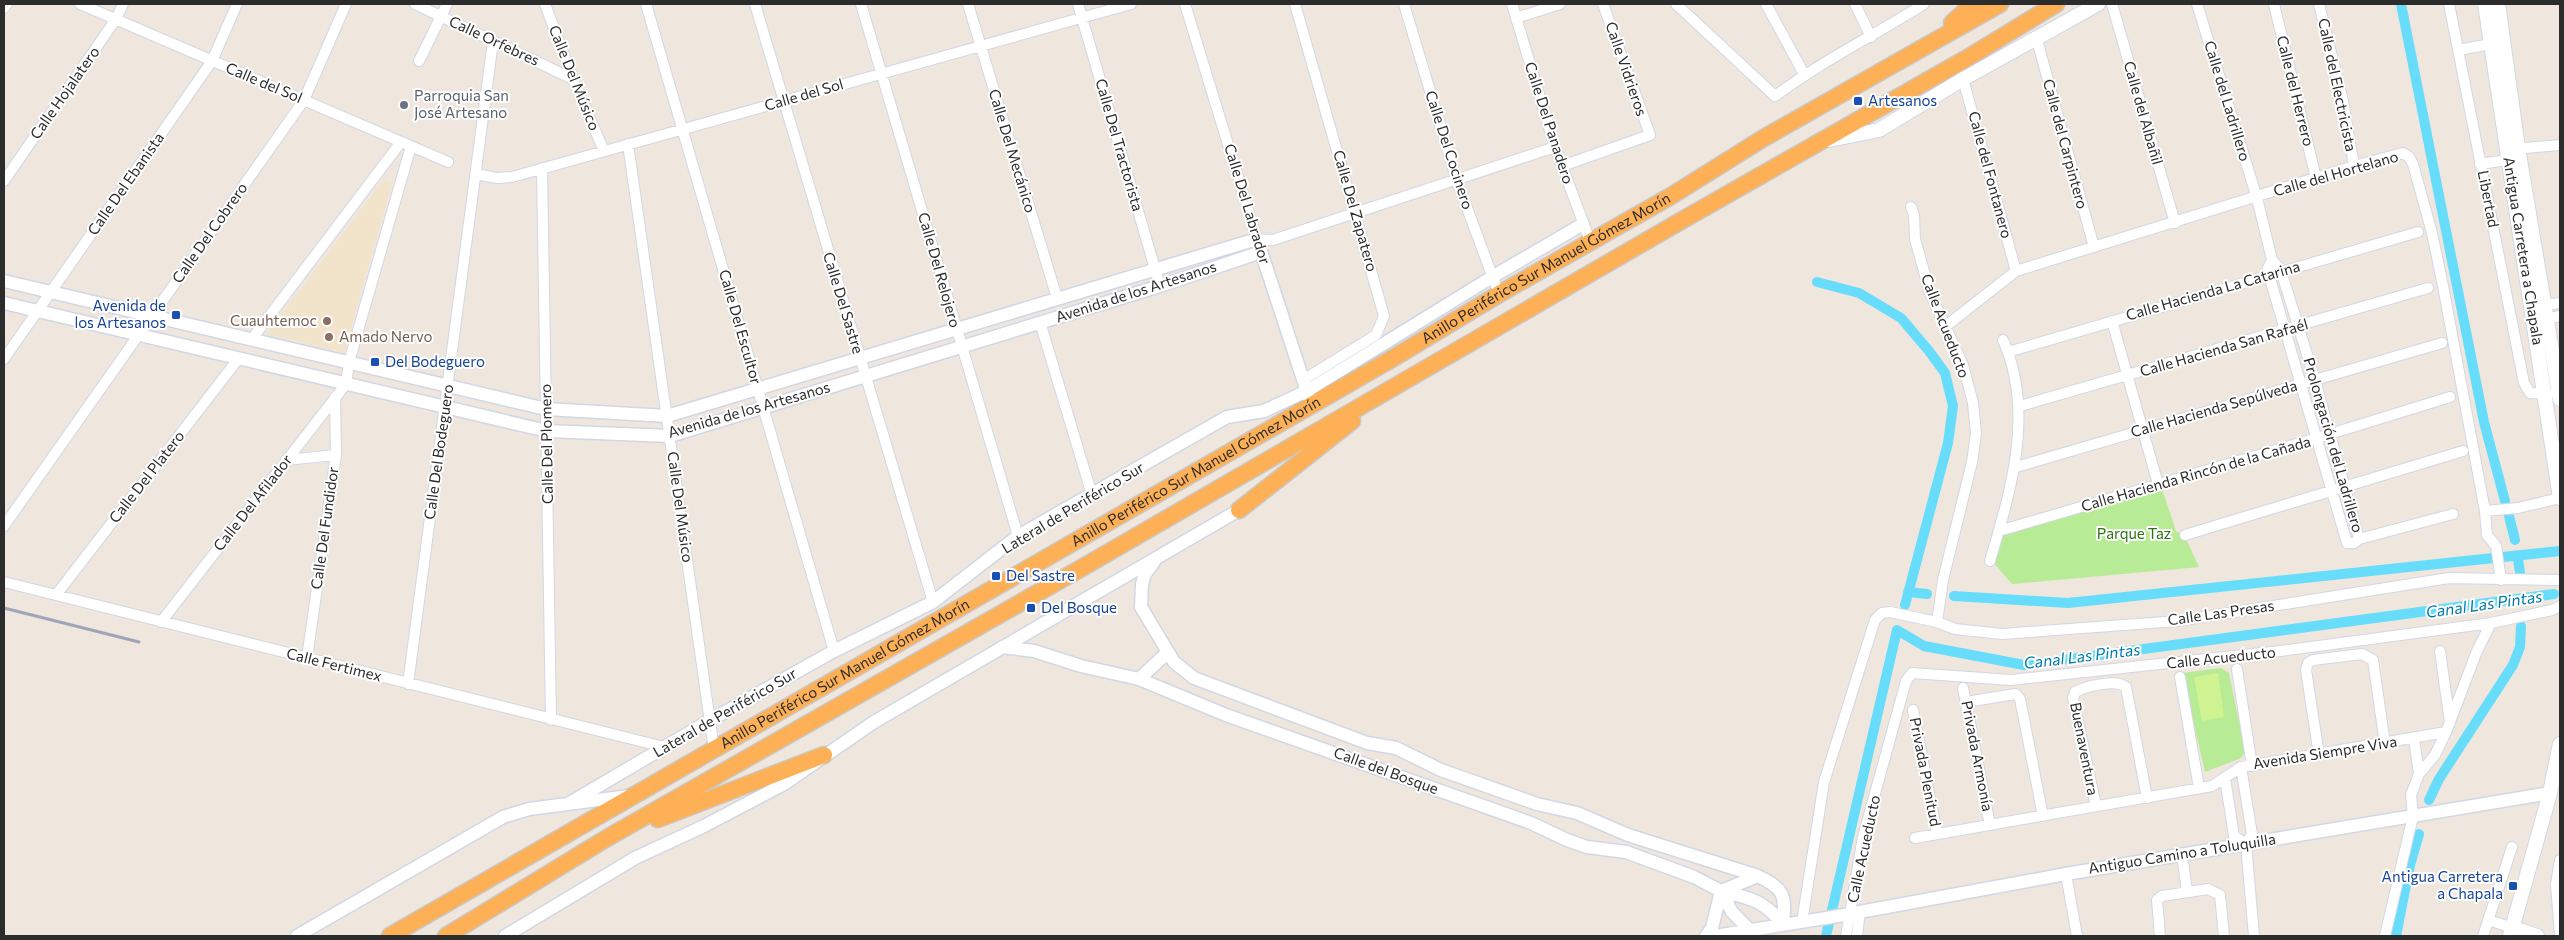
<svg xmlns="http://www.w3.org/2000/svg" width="2564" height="940" font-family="Commissioner,sans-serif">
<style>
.education{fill:#f2e3cb}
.green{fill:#b7eb95}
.pitch{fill:#cff390}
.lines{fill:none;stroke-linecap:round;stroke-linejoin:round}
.canal{stroke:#67ddfb;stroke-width:10}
.minor-casing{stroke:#d2d7e6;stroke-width:12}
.tertiary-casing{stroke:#d2d7e6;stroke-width:15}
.secondary-casing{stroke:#d2d7e6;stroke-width:16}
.trunk-casing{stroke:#c8c8c8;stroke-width:19}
.minor{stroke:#fff;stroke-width:10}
.tertiary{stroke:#fff;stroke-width:12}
.secondary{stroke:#fff;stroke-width:14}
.trunk{stroke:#feb056;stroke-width:16}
.rail{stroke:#9fa4b8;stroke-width:3}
.transit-dot{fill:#1a4fb4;stroke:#fff;stroke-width:2}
.worship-dot{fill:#6b7280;stroke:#fff;stroke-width:2}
.education-dot{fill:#8d6e63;stroke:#fff;stroke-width:2}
.labels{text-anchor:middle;stroke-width:4;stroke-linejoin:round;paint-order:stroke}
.street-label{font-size:15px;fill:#2c2c2c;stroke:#fff}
.worship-label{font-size:15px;fill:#5b616d;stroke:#fff;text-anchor:start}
.transit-label{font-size:15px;fill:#164399;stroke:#fff;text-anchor:start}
.education-label{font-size:15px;fill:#785e54;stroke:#fff;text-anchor:end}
.park-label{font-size:15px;fill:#2d7213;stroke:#fff}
.water-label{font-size:16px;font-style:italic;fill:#007cac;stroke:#fff}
</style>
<rect width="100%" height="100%" fill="#efe6dd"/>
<path class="education" d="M 384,180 L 392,183 L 344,352 L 267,334 Z"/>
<path class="green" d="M 2161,486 L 2176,531 L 2185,537 L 2199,567 L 2012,584 L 1993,562 L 2002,532 Z
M 2221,668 L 2229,673 L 2245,752 L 2241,758 L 2205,772 L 2182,673 Z"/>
<path class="pitch" d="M 2218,673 L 2224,717 L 2202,721 L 2194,677 Z"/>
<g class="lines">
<path class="canal" d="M 2401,4 L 2484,422 L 2505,501
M 1817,282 L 1859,293 L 1901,318 L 1929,351 L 1945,373 L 1953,406 L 1948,443 L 1905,605
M 2509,516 L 2515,540
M 2518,559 L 2521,579
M 1908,592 L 1927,594
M 1954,596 L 2068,603 L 2560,551
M 2429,800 L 2439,779 L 2513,665 L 2520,647 L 2521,626
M 1826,936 L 1897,630 L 1924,646 L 2024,665 L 2554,594
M 2396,936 L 2410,865 L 2419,834"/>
<defs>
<path id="minor" d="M 80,4 L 448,162
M 415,4 L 573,79
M 545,4 L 573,79 L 604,151
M 646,4 L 834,651
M 755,4 L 933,602
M 861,4 L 1018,536
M 968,4 L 1057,298
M 1078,4 L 1160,286
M 1185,4 L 1257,239 L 1273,240 L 1555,147
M 1295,4 L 1384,316 L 1376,335 L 1303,380
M 1404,4 L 1457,181 L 1499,294
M 1512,4 L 1555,147 L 1590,241
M 1676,4 L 1775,96 C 1822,61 1875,35 1924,4
M 1766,4 L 1804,74
M 1855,4 L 1871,37
M 2112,4 L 2175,223
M 2197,4 L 2257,198 L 2272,260 L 2281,271 L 2315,380 L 2359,539 L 2354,543 L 2347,543 L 2269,275 L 2268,268 L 2272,260
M 2274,4 L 2316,178
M 2319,4 L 2343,101 L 2354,166
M 2449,4 L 2524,383 L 2530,393 L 2549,394
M 4,8 L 7,4
M 1516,18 L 1560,4
M 2037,40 L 2094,247
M 2458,50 L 2496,43
M 419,61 L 447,4
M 1963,79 L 2016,271
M 628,144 L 714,750
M 2513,149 L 2560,145
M 2480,164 L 2514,159
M 1562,166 L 1650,135 L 1603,4
M 542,168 L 551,720
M 476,174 L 497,178 L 512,177 L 1131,4
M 4,181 L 116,19 L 123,4
M 1911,207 L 1914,215 L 1915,239 L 1930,293 L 1963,365 L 1973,403 L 1976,434 L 1972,462 L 1943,580 L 1937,622
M 2539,306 L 2560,303
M 2540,320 L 2560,316
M 2112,321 L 2158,484
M 1040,322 L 1092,495
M 1946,326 L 2016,271 L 2354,166 L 2403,153 L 2409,157 L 2413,164 L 2432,233 L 2443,286 L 2485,511 L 2487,535 L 2496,546 L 2501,580
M 252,339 L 401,142
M 2008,352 L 2418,232
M 4,359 L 212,61 L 237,4
M 2020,406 L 2428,288
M 286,460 L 336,455
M 2016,467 L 2442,343
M 2485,511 L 2518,508 L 2560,498
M 4,526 L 304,100 L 346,4
M 1999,531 L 2317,438 L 2450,397
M 2185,535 L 2463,451
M 2359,539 L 2453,514
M 1990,561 C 2011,490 2035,412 2003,340
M 4,582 L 664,747
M 56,595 L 239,358
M 161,622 L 346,384 L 349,362 L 411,146
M 2440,651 L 2450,723
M 307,658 L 336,455 L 335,397
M 2237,669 L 2252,766
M 2180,677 L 2199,788
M 408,684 L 493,41
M 1963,688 L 1990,825
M 1966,702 L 2009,695 L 2016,694 L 2020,699 L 2043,816
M 1913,710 L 1937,834
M 2319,755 L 2306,670 L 2308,663 L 2313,660 L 2362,654 L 2373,660 L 2385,744
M 2241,767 L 2252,834 L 2246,844 L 2254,936
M 2419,774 L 2435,755 L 2446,732
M 2225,778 L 2234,836 L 2246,844
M 2096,806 L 2073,698 L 2075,692 C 2086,686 2116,679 2126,687 L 2147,798
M 1915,838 L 2212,786 L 2241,767 L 2446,732 L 2477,651 L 2491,623
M 2182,854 L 2187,892
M 2066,874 L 2077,936
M 2488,920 L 2513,928
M 1802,922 L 1824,782 L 1875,620 L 1882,613 L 1890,612 L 1937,622 L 1955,629 L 2002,634 L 2178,621 L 2449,578 L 2560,580
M 1846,936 L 1863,837 L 1906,681 L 1912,673 L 2011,680 L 2280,651 L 2491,623 L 2552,610 L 2560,606
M 1857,936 L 1860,911
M 2160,936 L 2157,900 L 2162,896 L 2208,889 L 2220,895 L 2224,936
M 2385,936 L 2413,816 L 2411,795 L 2419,774 L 2414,739
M 2483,936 L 2512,847
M 2560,936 L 2556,884 L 2560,860"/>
<path id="tertiary" d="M 4,281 L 546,409 L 667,416 L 1257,239 L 1311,404
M 4,303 L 547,431 L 670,436 L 1160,286 L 1261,252
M 1154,562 L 1145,574 L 1142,584 L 1141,607 L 1174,662 L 1194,678 L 1367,743 L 1396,748 L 1441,770 L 1537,804 L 1577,813 L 1628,835 L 1758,876 C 1784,889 1786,894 1783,924
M 1002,647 L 1034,651 L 1081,666 L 1139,679 L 1226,715 L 1531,823 L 1567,840 L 1587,847 L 1626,852 L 1694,877 L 1721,891 L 1732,912 L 1749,929
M 1139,679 L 1167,653
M 568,804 L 709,721 L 834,651 L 933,602 L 1018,536 L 1227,417 L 1264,411 L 1307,391 L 1492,277 L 1583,224
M 1721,891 C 1750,898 1763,900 1783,924
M 1721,891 L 1758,876
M 297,936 L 503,817 L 529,809 L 629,796
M 505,936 L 635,858 L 704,826 L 784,784 L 874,722 L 1239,510
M 1706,936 L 1712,928 L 1721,891
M 1715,936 L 1838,916 L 2066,874 L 2550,793"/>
<path id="secondary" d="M 2485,4 L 2560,498
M 2498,4 L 2518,148 L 2560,399
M 1829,140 L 1879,130 L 1963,79 L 2098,4
M 2513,928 L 2537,936
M 2510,936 L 2550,793 L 2560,744"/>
<g id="trunk">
<path d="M 1952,23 L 1973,4"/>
<path d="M 1239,510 L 1352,421"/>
<path d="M 658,819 L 824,755"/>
<path id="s1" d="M 390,936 L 1395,357 L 1499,294 L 1671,196 L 1762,139 L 2000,4"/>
<path d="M 446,936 L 607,838 L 1085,566 L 1679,222 L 1969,57 L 2056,4"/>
</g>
</defs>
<use href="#minor" class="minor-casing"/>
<use href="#tertiary" class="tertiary-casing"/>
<use href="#secondary" class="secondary-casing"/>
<use href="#trunk" class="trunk-casing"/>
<use href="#minor" class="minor"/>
<use href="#tertiary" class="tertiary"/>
<use href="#secondary" class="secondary"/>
<use href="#trunk" class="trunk"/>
<path class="rail" d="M 4,608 L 139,642"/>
</g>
<g class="transit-dot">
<rect x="1853" y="96" width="10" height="10" rx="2.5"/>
<rect x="171" y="310" width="10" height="10" rx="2.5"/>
<rect x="370" y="357" width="10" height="10" rx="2.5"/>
<rect x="991" y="571" width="10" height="10" rx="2.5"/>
<rect x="1026" y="603" width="10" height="10" rx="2.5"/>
<rect x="2508" y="881" width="10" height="10" rx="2.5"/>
</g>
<circle class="worship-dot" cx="404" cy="105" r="5"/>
<g class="education-dot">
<circle cx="327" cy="321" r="5"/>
<circle cx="329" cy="337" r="5"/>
</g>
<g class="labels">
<g class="street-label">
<text transform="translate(494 41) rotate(25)" y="5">Calle Orfebres</text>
<text transform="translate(1626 69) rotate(71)" y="5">Calle Vidrieros</text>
<text transform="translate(574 78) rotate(68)" y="5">Calle Del Músico</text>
<text transform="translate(264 83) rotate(23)" y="5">Calle del Sol</text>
<text transform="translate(2337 85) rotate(78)" y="5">Calle del Electricista</text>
<text transform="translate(2295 91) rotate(76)" y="5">Calle del Herrero</text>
<text transform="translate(65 93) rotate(-55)" y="5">Calle Hojalatero</text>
<text transform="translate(804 95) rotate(-16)" y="5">Calle del Sol</text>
<text transform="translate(2227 101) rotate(73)" y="5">Calle del Ladrillero</text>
<text transform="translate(2143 113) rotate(74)" y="5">Calle del Albañil</text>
<text transform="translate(1549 123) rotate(72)" y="5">Calle Del Panadero</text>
<text transform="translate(2065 144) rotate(75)" y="5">Calle del Carpintero</text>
<text transform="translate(1119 145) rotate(74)" y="5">Calle Del Tractorista</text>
<text transform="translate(1449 150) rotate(72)" y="5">Calle Del Cocinero</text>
<text transform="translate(1012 151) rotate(73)" y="5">Calle Del Mecánico</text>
<text transform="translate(2336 174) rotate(-16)" y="5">Calle del Hortelano</text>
<text transform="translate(1990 175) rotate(75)" y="5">Calle del Fontanero</text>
<text transform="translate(126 184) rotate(-55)" y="5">Calle Del Ebanista</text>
<text transform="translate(2488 199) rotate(79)" y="5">Libertad</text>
<text transform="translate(1247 204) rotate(73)" y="5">Calle Del Labrador</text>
<text transform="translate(1355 211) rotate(74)" y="5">Calle Del Zapatero</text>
<text transform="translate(210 233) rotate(-55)" y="5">Calle Del Cobrero</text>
<text transform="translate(2523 251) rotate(81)" y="5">Antigua Carretera a Chapala</text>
<text dy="5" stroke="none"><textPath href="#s1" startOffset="1335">Anillo Periférico Sur Manuel Gómez Morín</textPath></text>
<text transform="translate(939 270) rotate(74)" y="5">Calle Del Relojero</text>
<text transform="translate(2213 291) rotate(-16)" y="5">Calle Hacienda La Catarina</text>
<text transform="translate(1136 292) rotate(-18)" y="5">Avenida de los Artesanos</text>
<text transform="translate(843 303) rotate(73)" y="5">Calle Del Sastre</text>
<text transform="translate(1945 326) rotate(69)" y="5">Calle Acueducto</text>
<text transform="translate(740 327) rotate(74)" y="5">Calle Del Escultor</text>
<text transform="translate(2224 348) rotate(-16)" y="5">Calle Hacienda San Rafaél</text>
<text transform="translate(2214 409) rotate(-16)" y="5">Calle Hacienda Sepúlveda</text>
<text transform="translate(749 410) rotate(-16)" y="5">Avenida de los Artesanos</text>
<text transform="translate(547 444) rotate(-91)" y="5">Calle Del Plomero</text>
<text transform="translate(2333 445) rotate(74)" y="5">Prolongación del Ladrillero</text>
<text transform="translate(439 452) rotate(-82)" y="5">Calle Del Bodeguero</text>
<text dy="5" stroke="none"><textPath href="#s1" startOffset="930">Anillo Periférico Sur Manuel Gómez Morín</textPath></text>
<text transform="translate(2196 474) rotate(-16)" y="5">Calle Hacienda Rincón de la Cañada</text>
<text transform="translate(147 477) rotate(-52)" y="5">Calle Del Platero</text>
<text transform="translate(253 503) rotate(-52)" y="5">Calle Del Afilador</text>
<text transform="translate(680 507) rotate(82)" y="5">Calle Del Músico</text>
<text transform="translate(1073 508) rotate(-31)" y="5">Lateral de Periférico Sur</text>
<text transform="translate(325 528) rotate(-82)" y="5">Calle Del Fundidor</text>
<text transform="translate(2221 613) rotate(-8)" y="5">Calle Las Presas</text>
<text transform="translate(2221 658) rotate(-6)" y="5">Calle Acueducto</text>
<text transform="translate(334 665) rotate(14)" y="5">Calle Fertimex</text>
<text dy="5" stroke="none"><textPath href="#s1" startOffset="525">Anillo Periférico Sur Manuel Gómez Morín</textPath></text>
<text transform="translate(725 713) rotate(-30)" y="5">Lateral de Periférico Sur</text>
<text transform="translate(2084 749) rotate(79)" y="5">Buenaventura</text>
<text transform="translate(2325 753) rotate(-9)" y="5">Avenida Siempre Viva</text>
<text transform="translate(1977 756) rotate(79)" y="5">Privada Armonía</text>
<text transform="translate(1386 771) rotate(20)" y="5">Calle del Bosque</text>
<text transform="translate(1925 772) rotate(79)" y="5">Privada Plenitud</text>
<text transform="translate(1864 849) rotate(-78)" y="5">Calle Acueducto</text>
<text transform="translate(2182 854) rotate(-9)" y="5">Antiguo Camino a Toluquilla</text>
</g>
<g class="worship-label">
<text x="414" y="101">Parroquia San<tspan x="414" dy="17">José Artesano</tspan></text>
</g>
<g class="transit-label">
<text x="1868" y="106">Artesanos</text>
<text x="166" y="311" text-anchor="end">Avenida de<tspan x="166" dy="17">los Artesanos</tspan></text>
<text x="385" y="367">Del Bodeguero</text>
<text x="1006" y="581">Del Sastre</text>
<text x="1041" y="613">Del Bosque</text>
<text x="2503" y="882" text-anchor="end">Antigua Carretera<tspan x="2503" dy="17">a Chapala</tspan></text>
</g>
<g class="education-label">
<text x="317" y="326">Cuauhtemoc</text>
<text x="339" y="342" text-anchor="start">Amado Nervo</text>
</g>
<g class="park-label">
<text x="2134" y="539">Parque Taz</text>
</g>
<g class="water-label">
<text transform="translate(2484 604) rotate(-8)" y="6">Canal Las Pintas</text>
<text transform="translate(2082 656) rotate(-7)" y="6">Canal Las Pintas</text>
</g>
</g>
<rect width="2564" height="940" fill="none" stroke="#2c2c2c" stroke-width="10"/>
</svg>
